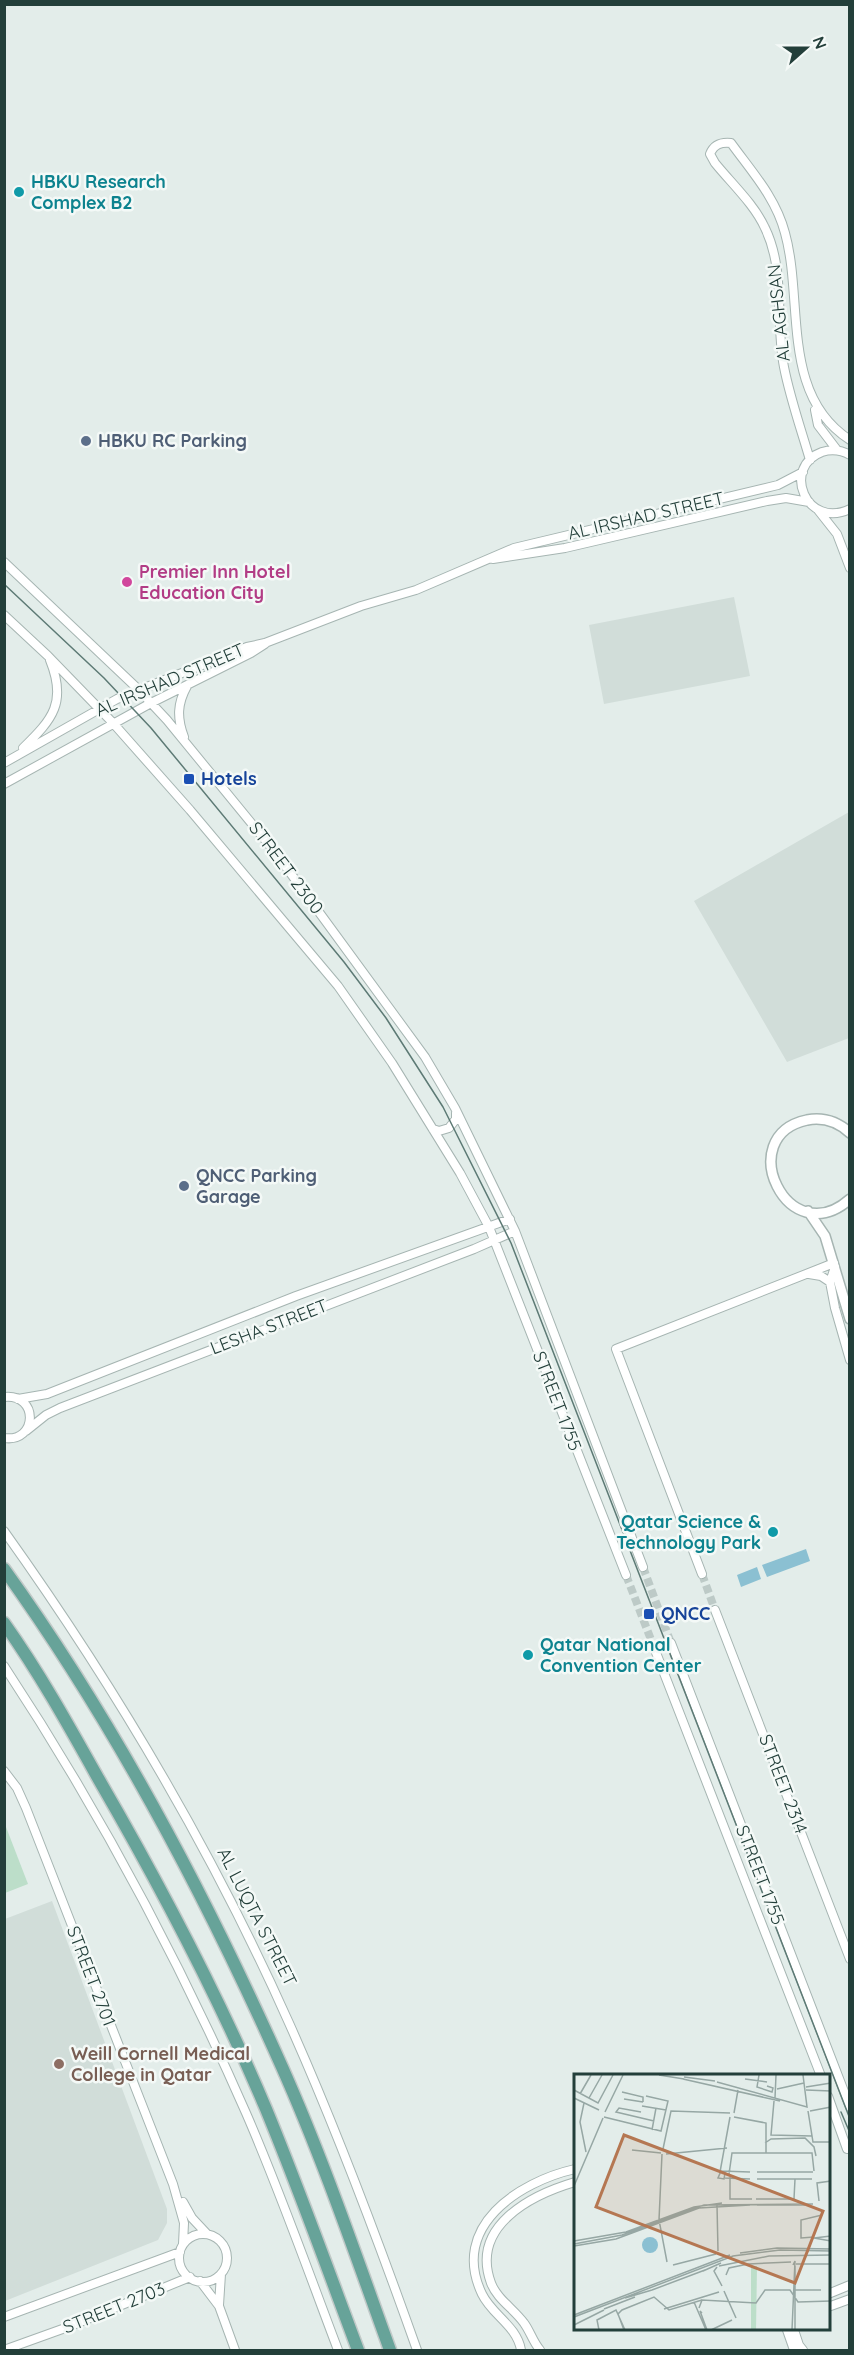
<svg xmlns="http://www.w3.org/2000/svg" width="854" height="2355" font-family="Quicksand,sans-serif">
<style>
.built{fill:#d1ddd9}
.green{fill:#bcdec9}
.water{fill:#8bc0d2}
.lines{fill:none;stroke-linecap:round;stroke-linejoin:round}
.minor-tunnel{stroke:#bdcac7;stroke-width:8;stroke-dasharray:8 4;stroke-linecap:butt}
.minor-casing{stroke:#a6b5b2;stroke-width:10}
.tertiary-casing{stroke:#a6b5b2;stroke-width:12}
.primary-casing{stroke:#c1c9c8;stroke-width:15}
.minor{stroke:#fff;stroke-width:8}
.tertiary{stroke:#fff;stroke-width:9}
.primary{stroke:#67a399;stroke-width:12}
.tram{stroke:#5d7a75;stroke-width:1.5}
.culture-dot{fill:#0f9aa8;stroke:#f4f9f7;stroke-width:2}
.service-dot{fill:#5c6f8a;stroke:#f4f9f7;stroke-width:2}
.hotel-dot{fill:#d1479c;stroke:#f4f9f7;stroke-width:2}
.transit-dot{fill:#1a4fb4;stroke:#f4f9f7;stroke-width:2}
.education-dot{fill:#8d6e63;stroke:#f4f9f7;stroke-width:2}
.labels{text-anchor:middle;stroke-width:5;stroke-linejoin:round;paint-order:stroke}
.culture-label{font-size:18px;font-weight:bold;fill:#0d838f;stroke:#f4f9f7;text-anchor:start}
.street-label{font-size:18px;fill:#233f3a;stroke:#f4f9f7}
.service-label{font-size:18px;font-weight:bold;fill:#4e5e75;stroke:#f4f9f7;text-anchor:start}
.hotel-label{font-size:18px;font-weight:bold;fill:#b23c85;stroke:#f4f9f7;text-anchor:start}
.transit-label{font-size:18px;font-weight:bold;fill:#164399;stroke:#f4f9f7;text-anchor:start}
.education-label{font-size:18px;font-weight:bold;fill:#785e54;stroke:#f4f9f7;text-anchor:start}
.inset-road{fill:none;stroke:#96a7a4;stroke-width:1.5}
.view{fill:#b57752;fill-opacity:0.15;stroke:#b57752;stroke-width:3}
.inset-edge{fill:none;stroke:#233f3a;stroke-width:3}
</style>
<rect width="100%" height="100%" fill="#e3edea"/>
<path class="built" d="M 734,597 L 750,676 L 604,704 L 589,625 Z
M 849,812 L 849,1038 L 787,1062 L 694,901 Z
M 52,1901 L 167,2209 L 167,2223 L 158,2240 L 5,2301 L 5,1919 Z"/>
<path class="green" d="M 6,1827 L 28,1884 L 5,1893 L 4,1828 Z"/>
<path class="water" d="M 806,1549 L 810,1561 L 767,1577 L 762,1565 Z
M 757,1567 L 761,1579 L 741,1587 L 737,1575 Z"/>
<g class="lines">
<path class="minor-tunnel" d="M 643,1567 L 671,1643
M 702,1574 L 715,1610
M 626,1575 L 655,1650"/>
<defs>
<path id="minor" d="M 815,410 L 818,425 L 837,450
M 850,455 C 841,450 832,449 822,452 C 781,467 806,530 850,509
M 810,460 C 801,429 790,398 784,367 C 775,322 786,271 765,228 C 754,204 732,184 715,163 L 710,154 C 714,144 721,142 731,143 C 752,172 776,198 785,233 C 804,301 780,395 850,440
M 818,510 L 837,534 L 850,568
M 493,559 L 565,548 L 767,501 L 786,498 L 809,502
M 4,562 L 139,690 L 167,720 L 275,852 L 425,1057 L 455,1108 L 515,1231 L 643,1567
M 4,615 L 48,656 L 113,723 L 190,810 L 338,986 L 392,1063 L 460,1173 L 489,1227 L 626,1575
M 184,737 C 177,718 177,704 187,686
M 23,748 C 53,719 67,702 50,660
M 4,763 L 117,699 L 247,647 L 265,643 L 361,606 L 416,590 L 514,548 L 778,485 L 803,472
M 4,784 L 151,703 L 251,653 L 265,644
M 433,1129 L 439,1131 L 449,1128 L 456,1119 L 456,1113
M 835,1267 L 830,1282 L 835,1308 L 850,1360
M 809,1274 L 821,1276 L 830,1282
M 4,1397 C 39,1393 38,1443 4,1438
M 18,1399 L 47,1394 L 296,1296 L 510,1219
M 26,1431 L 46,1415 L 60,1408 L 474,1249 L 515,1231
M 4,1531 C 114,1685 212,1850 289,2023 C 337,2130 378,2240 417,2350
M 702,1574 L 616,1349 L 834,1263
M 715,1610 L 850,1959
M 671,1643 L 850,2107
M 655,1650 L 821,2076
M 4,1666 C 97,1807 178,1958 246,2113 C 280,2191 308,2271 338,2350
M 4,1771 L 17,1788 L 26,1808 L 173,2184 L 184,2223 L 183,2244
M 828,2096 L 847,2149
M 183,2202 L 192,2218 L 207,2234
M179 2258a24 24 0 1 1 48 0a24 24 0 1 1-48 0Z
M 200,2281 L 219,2306 L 235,2350
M 828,2294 L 850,2285
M 219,2305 L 221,2274
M 828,2307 L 850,2299
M 4,2317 L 180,2252
M 787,2330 L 794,2350
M 794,2330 L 799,2345 L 803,2350
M 4,2350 L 68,2327 L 190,2277
M 521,2350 C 517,2326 492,2315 482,2294 C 450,2227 518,2182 575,2169
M 540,2350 C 533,2342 530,2331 524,2323 C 514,2309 497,2299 491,2283 C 470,2226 531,2195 575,2182"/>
<path id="tertiary" d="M 850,1133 C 838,1122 823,1117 807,1120 C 732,1136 788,1254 850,1199
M 808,1211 L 825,1236 L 850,1319"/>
<path id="primary" d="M 4,1569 C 115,1723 205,1894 282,2067 C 323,2159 356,2256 390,2350
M 4,1623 C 39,1672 69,1726 98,1778 C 160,1885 218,1995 266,2109 C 299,2189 328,2270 358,2350"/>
</defs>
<use href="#minor" class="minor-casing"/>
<use href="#tertiary" class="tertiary-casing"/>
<use href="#primary" class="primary-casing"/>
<use href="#minor" class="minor"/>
<use href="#tertiary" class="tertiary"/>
<use href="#primary" class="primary"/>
<path class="tram" d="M 4,584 L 104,678 L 151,728 L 344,962 L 386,1018 L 443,1107 L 511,1243 L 850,2119
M 841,2112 L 850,2133"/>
</g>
<g class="culture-dot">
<circle cx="19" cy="192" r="6"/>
<circle cx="773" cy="1532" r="6"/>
<circle cx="528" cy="1655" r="6"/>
</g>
<g class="service-dot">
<circle cx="86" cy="441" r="6"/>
<circle cx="184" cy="1186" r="6"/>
</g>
<circle class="hotel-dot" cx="127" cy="582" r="6"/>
<g class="transit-dot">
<rect x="183" y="773" width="12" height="12" rx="3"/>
<rect x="643" y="1608" width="12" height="12" rx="3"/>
</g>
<circle class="education-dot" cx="59" cy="2064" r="6"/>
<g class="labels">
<g class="culture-label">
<text x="31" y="188">HBKU Research<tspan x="31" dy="21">Complex B2</tspan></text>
<text x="761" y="1528" text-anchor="end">Qatar Science &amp;<tspan x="761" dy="21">Technology Park</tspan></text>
<text x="540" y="1651">Qatar National<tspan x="540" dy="21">Convention Center</tspan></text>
</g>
<g class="street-label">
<text transform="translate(779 313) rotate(-96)" y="6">AL AGHSAN</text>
<text transform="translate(646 516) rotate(-13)" y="6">AL IRSHAD STREET</text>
<text transform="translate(170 680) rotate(-23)" y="6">AL IRSHAD STREET</text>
<text transform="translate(286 868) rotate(53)" y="6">STREET 2300</text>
<text transform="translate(269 1327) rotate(-21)" y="6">LESHA STREET</text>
<text transform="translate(557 1401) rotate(69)" y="6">STREET 1755</text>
<text transform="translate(783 1784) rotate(69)" y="6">STREET 2314</text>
<text transform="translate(760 1875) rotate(69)" y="6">STREET 1755</text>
<text transform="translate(257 1917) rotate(63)" y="6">AL LUQTA STREET</text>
<text transform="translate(91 1976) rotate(69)" y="6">STREET 2701</text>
<text transform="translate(114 2308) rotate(-22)" y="6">STREET 2703</text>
</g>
<g class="service-label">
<text x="98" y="447">HBKU RC Parking</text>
<text x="196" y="1182">QNCC Parking<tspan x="196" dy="21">Garage</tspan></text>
</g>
<g class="hotel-label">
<text x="139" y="578">Premier Inn Hotel<tspan x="139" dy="21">Education City</tspan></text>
</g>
<g class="transit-label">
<text x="201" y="785">Hotels</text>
<text x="661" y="1620">QNCC</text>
</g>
<g class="education-label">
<text x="71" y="2060">Weill Cornell Medical<tspan x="71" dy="21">College in Qatar</tspan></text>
</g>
</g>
<g transform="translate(574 2074)">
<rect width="256" height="256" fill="#e3edea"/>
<path d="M 177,192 L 183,192 L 182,256 L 177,256 Z" fill="#bcdec9"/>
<path d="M68 171a8 8 0 1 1 16 0a8 8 0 1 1-16 0Z" fill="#8bc0d2"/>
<path class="inset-road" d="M 85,1 L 110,5M 185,1 L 183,13 L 198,18 L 199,14 L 193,12M 110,3 L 141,7M 109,5 L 206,27M 171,5 L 193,8M 143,8 L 233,33 L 229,1M 232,13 L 257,9M 203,15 L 230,9M 0,16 L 24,29 L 39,1M 232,16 L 257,17M 48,18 L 69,23 L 69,28M 6,20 L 17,1M 0,24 L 25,36M 15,24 L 28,1M 201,24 L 202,1M 50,25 L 69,28M 200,27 L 197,61 L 238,62M 10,29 L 6,48 L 12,78M 68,32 L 92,36M 234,37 L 239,68 L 257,68M 236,37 L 257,33M 31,38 L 49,1M 67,38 L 45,34 L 42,38 L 80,47M 160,39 L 164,16M 30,43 L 87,57 L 94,27 L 72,22M 160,43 L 192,49 L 192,79M 78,56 L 82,34M 191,69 L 197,65 L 231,64 L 240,73 L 242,82M 89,75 L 97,37 L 156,39M 58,76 L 87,79M 88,80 L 85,146 L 93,188M 92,80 L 153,74M 146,98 L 156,43M 183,98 L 239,98M 151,99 L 150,105 L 144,104 L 147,97 L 176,98M 155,100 L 158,79 L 238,79 L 240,97M 156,103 L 156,125 L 178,125M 151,104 L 176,105M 183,105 L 238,105M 0,112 L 29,44M 182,125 L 220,125 L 221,105M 245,127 L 243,109 L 257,107M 143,131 L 144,177M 183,131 L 231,131M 257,162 L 240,164 L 257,167M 240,163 L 227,164 L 227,146 L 248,141M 0,167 L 52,158 L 120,133 L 148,129M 0,170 L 48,161 L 130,131 L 239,130M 0,172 L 42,165 L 125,134 L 176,131M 166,179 L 203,174 L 257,175M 222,190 L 257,190M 99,191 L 142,180M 145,192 L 195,182 L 257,181M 143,193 L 140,197 L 148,212M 129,197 L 147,189M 152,201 L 155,194 L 174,190 L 217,188M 78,216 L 131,196M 221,216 L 247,216M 150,217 L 162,244M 51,224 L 78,216M 120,228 L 132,256M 125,234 L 128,226 L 182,229 L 191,216 L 216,216 L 224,228 L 257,227M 30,235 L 61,223M 90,235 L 145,218M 128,239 L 126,237 L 133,256M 0,241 L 156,181M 0,243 L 159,182 L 206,176 L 257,177M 0,251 L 30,236M 25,256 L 23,246 L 42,236 L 51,256M 50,256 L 44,240 L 48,236 L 80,223 L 95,236 L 128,226M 137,256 L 158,246M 218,256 L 221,187 L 219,191M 221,256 L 221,192"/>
<path class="view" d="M 50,61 L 249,137 L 221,209 L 22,133 Z"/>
<rect width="256" height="256" class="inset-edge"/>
</g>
<rect width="854" height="2355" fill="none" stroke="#233f3a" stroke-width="12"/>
<g transform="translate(806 48) rotate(69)" stroke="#f4f9f7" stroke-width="4.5" paint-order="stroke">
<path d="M0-4.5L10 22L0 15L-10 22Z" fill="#233f3a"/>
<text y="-9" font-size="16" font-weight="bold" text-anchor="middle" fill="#233f3a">N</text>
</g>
</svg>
